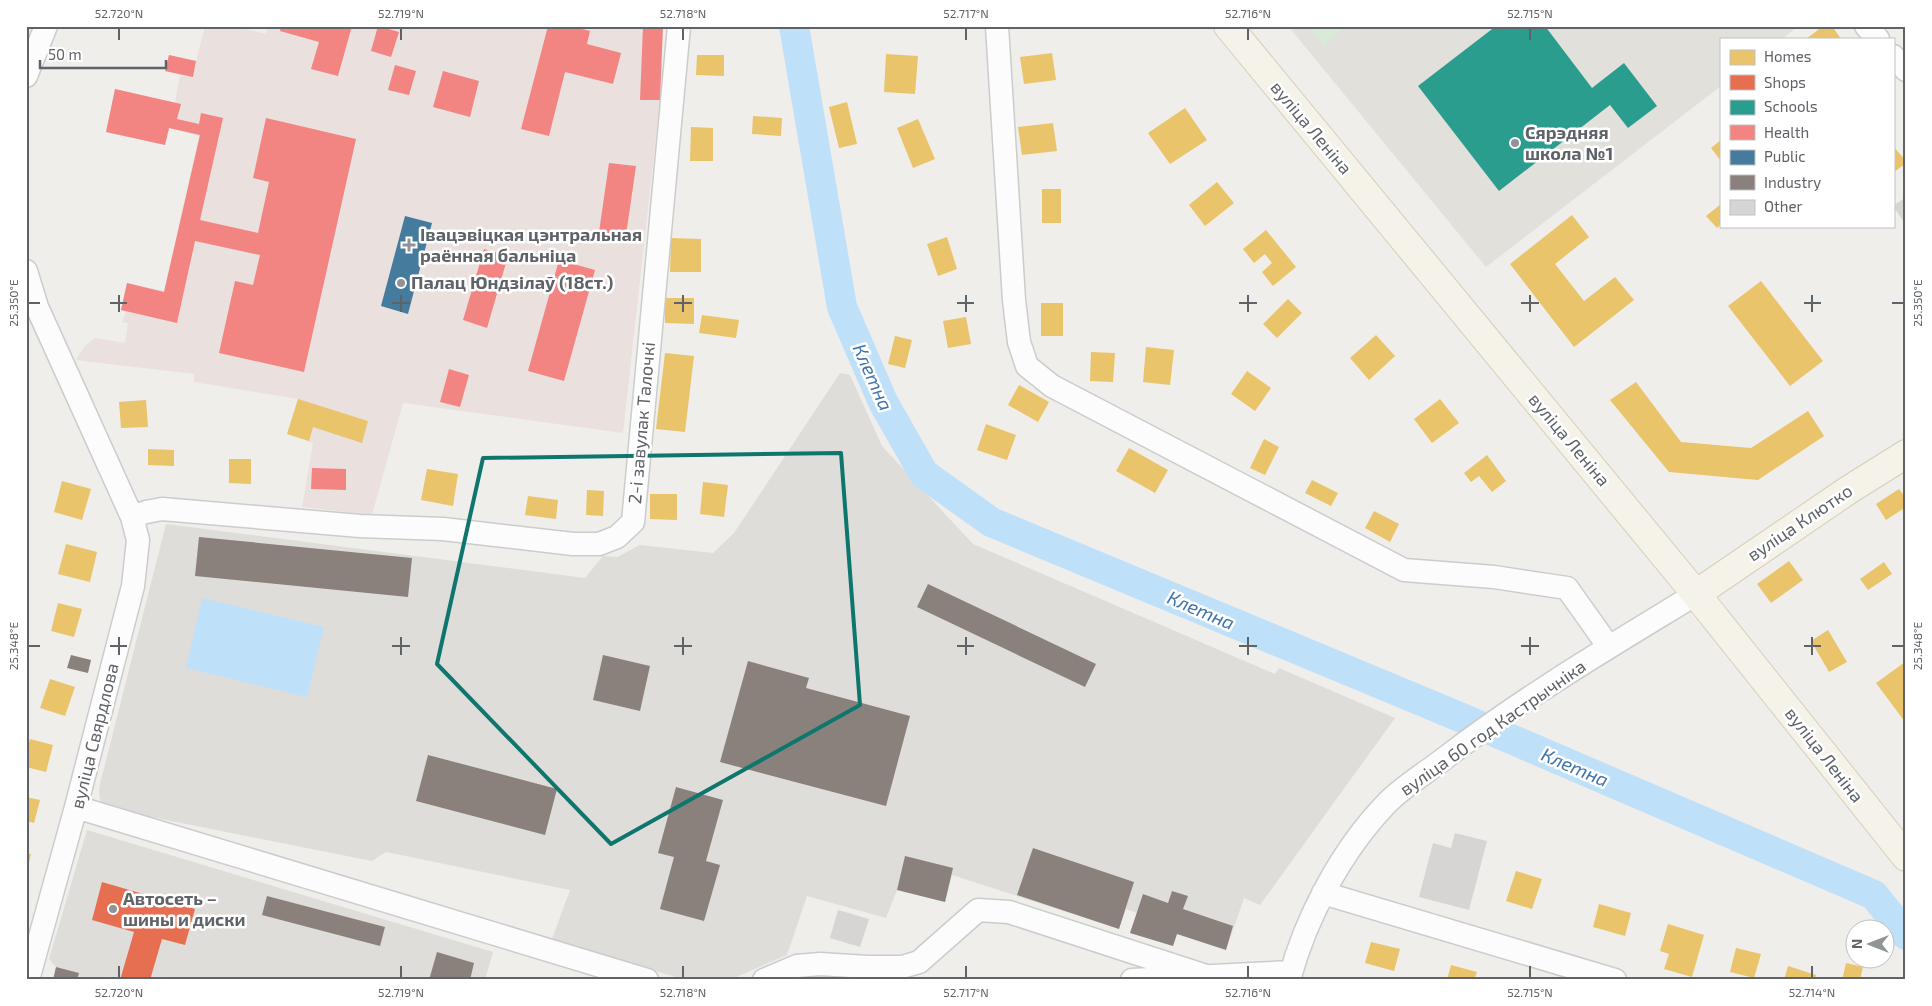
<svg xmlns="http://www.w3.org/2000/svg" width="1932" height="1006" font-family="'Exo 2',sans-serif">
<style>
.industrial{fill:#dfddda}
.education{fill:#e2e0da}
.medical{fill:#eae0de}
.green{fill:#d8ebd6}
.water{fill:#bfe0f9}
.homes{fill:#e9c46a}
.shops{fill:#e76f51}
.schools{fill:#2a9d8f}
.health{fill:#f28482}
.public{fill:#457b9d}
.industry{fill:#8a817c}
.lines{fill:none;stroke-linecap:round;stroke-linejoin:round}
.river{stroke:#bfe0f9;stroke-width:30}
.building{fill:#d6d5d3}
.minor-casing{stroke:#cbcccc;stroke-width:25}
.major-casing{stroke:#d7ceb8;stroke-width:30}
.minor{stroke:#fdfcfc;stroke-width:22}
.major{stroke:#f4f2e9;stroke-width:28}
.marked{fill:none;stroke:#0f766e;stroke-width:4;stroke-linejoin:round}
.ticks{fill:none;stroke:#5f6368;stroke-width:2}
.poi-dot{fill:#919496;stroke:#fff;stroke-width:2}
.labels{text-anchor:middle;stroke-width:5;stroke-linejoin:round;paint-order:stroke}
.street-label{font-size:18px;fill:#5f6368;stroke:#fff}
.poi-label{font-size:18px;font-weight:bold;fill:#5f6368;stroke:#fff;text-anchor:start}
.water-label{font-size:19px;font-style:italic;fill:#4174aa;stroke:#fff}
.neatline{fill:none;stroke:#5f6368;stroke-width:2}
.ticks-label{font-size:12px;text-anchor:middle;fill:#5f6368}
</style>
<rect width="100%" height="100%" fill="#efeeea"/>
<path class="industrial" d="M 840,373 L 850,375 L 882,446 L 973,544 L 1275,674 L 1279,668 L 1395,718 L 1260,905 L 1244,898 L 1226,950 L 1177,934 L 1173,946 L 1130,933 L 1137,913 L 1126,909 L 1119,929 L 952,875 L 945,902 L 897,890 L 886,918 L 807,896 L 787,955 L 729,980 L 685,980 L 552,939 L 570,890 L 386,852 L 372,861 L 106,808 L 100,800 L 99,791 L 100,784 L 166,524 L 585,578 L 603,556 L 617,557 L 640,545 L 713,553 L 734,533 Z
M 87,830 L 493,952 L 485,980 L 53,980 L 56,967 L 49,959 Z"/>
<path class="education" d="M 1288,26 L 1798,26 L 1782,39 L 1721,39 L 1721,86 L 1486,267 Z"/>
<path class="medical" d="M 205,26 L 233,26 L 266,34 L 268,26 L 663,26 L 660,100 L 623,433 L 403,403 L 372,515 L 302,507 L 313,443 L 287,434 L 298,399 L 194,382 L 194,374 L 76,360 L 85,346 L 95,338 L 125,343 L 128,323 L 122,322 L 126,312 L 121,310 L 127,283 L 164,291 L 199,136 L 169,128 L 165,145 L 106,132 L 115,89 L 175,103 L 180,75 L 165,71 L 169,55 L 196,61 Z"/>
<path class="green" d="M 1308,26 L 1344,26 L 1324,45 Z"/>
<path class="water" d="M 202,598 L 324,627 L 307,697 L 186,668 Z"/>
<path class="homes" d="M 1823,26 L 1832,26 L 1841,39 L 1806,39 Z
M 1052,53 L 1056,80 L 1024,84 L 1020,57 Z
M 886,54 L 918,56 L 915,94 L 884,92 Z
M 697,55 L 724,55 L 724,76 L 696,75 Z
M 847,102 L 857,144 L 839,148 L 829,107 Z
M 1185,108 L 1207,140 L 1170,164 L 1148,133 Z
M 753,116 L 782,118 L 781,136 L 752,134 Z
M 918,119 L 935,159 L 913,168 L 897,128 Z
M 1053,123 L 1057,151 L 1022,155 L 1018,127 Z
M 691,127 L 713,128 L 713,161 L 690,161 Z
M 1721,140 L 1721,161 L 1711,148 Z
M 1893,146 L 1906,161 L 1906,163 L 1893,173 Z
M 1217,182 L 1234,203 L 1205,226 L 1189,205 Z
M 1042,189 L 1061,189 L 1061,223 L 1042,223 Z
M 1721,204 L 1721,224 L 1717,228 L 1706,216 Z
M 1572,215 L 1589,237 L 1555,264 L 1584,301 L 1615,277 L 1634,300 L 1574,347 L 1510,264 Z
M 1266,230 L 1296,267 L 1273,286 L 1262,272 L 1272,263 L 1265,254 L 1254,263 L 1243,249 Z
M 947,237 L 957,269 L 938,276 L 927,244 Z
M 671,238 L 701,239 L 701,272 L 670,272 Z
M 1761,281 L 1823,361 L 1790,386 L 1728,306 Z
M 665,298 L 694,298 L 694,324 L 665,323 Z
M 1288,299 L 1302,313 L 1277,338 L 1263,324 Z
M 1041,303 L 1063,303 L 1063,336 L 1041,336 Z
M 702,315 L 739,320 L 736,338 L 699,333 Z
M 966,317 L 971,344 L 948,348 L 943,321 Z
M 1376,335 L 1395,356 L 1369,380 L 1350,358 Z
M 895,336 L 912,340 L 905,368 L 888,364 Z
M 1146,347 L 1174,350 L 1170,385 L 1143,382 Z
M 1091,352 L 1115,353 L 1113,382 L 1090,381 Z
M 665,353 L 694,356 L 685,432 L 656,429 Z
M 1247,371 L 1271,388 L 1255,411 L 1231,394 Z
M 1636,382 L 1681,442 L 1751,448 L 1808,411 L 1824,436 L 1758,480 L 1669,472 L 1610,400 Z
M 1019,385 L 1049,402 L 1038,422 L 1008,405 Z
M 298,399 L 368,421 L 362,443 L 313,427 L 309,441 L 287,434 Z
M 1440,399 L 1459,423 L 1432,443 L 1414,419 Z
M 146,400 L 148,427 L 121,428 L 119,402 Z
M 986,424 L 1016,435 L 1007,460 L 977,450 Z
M 1264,439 L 1279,447 L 1265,475 L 1250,468 Z
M 1129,448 L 1168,470 L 1155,493 L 1116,471 Z
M 148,449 L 174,450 L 174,466 L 148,465 Z
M 1487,455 L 1506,481 L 1492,492 L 1479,476 L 1471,482 L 1464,473 Z
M 229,459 L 251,459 L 251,484 L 229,483 Z
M 427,469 L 458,474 L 453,506 L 421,500 Z
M 1312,480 L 1338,493 L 1331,506 L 1305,493 Z
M 62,481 L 91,489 L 82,520 L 54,512 Z
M 703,482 L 728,485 L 724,517 L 700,514 Z
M 1899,489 L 1906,498 L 1906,507 L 1886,520 L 1876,504 Z
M 587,490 L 604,491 L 603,516 L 586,515 Z
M 650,494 L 677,494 L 677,520 L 650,519 Z
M 528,496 L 558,500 L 556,519 L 525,515 Z
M 1374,511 L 1399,524 L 1390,542 L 1365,528 Z
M 66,544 L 97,552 L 90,582 L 58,574 Z
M 1789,561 L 1803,580 L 1771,603 L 1757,584 Z
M 1884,562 L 1892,574 L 1868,590 L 1860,579 Z
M 58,603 L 82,609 L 74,637 L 51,631 Z
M 1828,630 L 1847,662 L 1829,672 L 1811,641 Z
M 1905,662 L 1906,664 L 1905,722 L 1876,683 Z
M 50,679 L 75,687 L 65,716 L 40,708 Z
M 30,739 L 53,745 L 46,772 L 26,767 L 26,753 Z
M 26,797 L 40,800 L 34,823 L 26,821 Z
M 26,853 L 31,854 L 27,872 L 26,871 Z
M 1516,871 L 1542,879 L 1532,909 L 1506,901 Z
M 1599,904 L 1631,913 L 1625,936 L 1593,927 Z
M 1668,924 L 1704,935 L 1692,977 L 1664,969 L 1669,954 L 1660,951 Z
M 1371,942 L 1400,949 L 1394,971 L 1365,963 Z
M 1736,948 L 1761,954 L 1754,978 L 1730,972 Z
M 1846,963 L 1863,967 L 1860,980 L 1842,980 Z
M 1451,965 L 1477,972 L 1474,980 L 1447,980 Z
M 1788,966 L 1816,975 L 1815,980 L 1784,980 Z"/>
<path class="shops" d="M 102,882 L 195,909 L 185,945 L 162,939 L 150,980 L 120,980 L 134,932 L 92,920 Z"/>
<path class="schools" d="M 1496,26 L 1545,26 L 1592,88 L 1624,63 L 1657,106 L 1628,128 L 1610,105 L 1499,191 L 1418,86 Z"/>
<path class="health" d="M 281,26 L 352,26 L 338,76 L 311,69 L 319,42 L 280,31 Z
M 378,26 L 399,32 L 391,57 L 371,51 Z
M 548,26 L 571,26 L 590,31 L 587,44 L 621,53 L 613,84 L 565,72 L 549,136 L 521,129 Z
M 643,26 L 663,26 L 660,100 L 640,100 Z
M 169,55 L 196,61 L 193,77 L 165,71 Z
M 395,65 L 416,71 L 409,95 L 388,90 Z
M 443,71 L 479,81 L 470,117 L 433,107 Z
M 115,89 L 181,104 L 177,119 L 199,124 L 201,113 L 223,118 L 200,220 L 258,233 L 269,182 L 253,178 L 266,118 L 356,139 L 304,372 L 219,353 L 235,281 L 253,285 L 260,255 L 195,241 L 177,323 L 121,310 L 127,283 L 164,292 L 200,135 L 169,128 L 165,145 L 106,132 Z
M 609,163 L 636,166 L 626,235 L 599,232 Z
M 484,249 L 508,256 L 487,328 L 463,320 Z
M 559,260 L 595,270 L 564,381 L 528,371 Z
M 449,369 L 469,375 L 460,407 L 440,402 Z
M 312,468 L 346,469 L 346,490 L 311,489 Z"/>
<path class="public" d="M 405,216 L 432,223 L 408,314 L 381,306 Z"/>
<path class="industry" d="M 199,537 L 412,558 L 408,597 L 195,576 Z
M 928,584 L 1096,664 L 1085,687 L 917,607 Z
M 71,655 L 91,660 L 88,673 L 67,668 Z
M 603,655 L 650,666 L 640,711 L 593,700 Z
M 748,661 L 809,678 L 806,688 L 910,716 L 886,806 L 720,762 Z
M 428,755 L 557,789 L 545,835 L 416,801 Z
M 676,787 L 723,800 L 706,861 L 720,865 L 704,921 L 660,909 L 674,857 L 658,853 Z
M 1033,848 L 1134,882 L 1119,929 L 1017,895 Z
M 905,856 L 953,868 L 945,902 L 897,890 Z
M 1172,891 L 1188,896 L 1183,909 L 1233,926 L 1226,950 L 1177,934 L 1173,946 L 1130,933 L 1143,894 L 1168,903 Z
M 267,896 L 385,927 L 380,946 L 262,915 Z
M 437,952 L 474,963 L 470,980 L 429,980 Z
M 56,967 L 79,973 L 77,980 L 53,980 Z"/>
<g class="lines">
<path class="river" d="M 794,26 L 842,307 L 883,402 L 924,474 L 991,522 L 1462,718 L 1874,895 L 1906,935"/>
</g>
<path class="building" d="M 1906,197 L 1906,221 L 1904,222 L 1893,206 Z
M 1455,833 L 1487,841 L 1469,910 L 1419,897 L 1433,843 L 1451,848 Z
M 838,910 L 869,919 L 860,947 L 830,938 Z"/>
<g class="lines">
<defs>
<path id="minor" d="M 997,26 L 1014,300 L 1019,342 L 1027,366 L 1052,386 L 1404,570 L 1494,577 L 1567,588 L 1609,647
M 1866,26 L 1878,39
M 1893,56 L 1906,70
M 26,76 L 46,26
M 26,271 L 37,307 L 132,517 L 138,540 L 133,586 L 76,807 L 28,980
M 132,517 L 146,512 L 162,509 L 360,526 L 443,529 L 573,544 L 599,544 L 617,537 L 633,522 L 679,26
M 76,807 L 647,980
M 1323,893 L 1615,980
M 764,980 L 797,966 L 820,964 L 867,967 L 902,967 L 919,962 L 978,910 L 1009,912 L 1206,976
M 1132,980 L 1291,972
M 1289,980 C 1306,917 1342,849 1388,802 C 1404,786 1427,772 1445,758 C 1524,697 1611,646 1696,594"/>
<path id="major" d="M 1228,26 L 1696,594 L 1906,857
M 1696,594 L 1850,489 L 1906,454"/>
</defs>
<use href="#minor" class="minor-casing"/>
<use href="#major" class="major-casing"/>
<use href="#minor" class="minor"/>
<use href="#major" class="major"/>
</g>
<path class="marked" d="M 841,453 L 860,705 L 611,844 L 437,664 L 483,458 Z"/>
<path class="ticks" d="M 119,28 L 119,40M 401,28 L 401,40M 683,28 L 683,40M 966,28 L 966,40M 1248,28 L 1248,40M 1530,28 L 1530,40M 119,295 L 119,312M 401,295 L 401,312M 683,295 L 683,312M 966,295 L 966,312M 1248,295 L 1248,312M 1530,295 L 1530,312M 1812,295 L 1812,312M 28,303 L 40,303M 110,303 L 127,303M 392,303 L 410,303M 674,303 L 692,303M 957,303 L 974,303M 1239,303 L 1257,303M 1521,303 L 1539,303M 1804,303 L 1821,303M 1892,303 L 1904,303M 119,637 L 119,655M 401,637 L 401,655M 683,637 L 683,655M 966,637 L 966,655M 1248,637 L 1248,655M 1530,637 L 1530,655M 1812,637 L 1812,655M 28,646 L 40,646M 110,646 L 127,646M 392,646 L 410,646M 674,646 L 692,646M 957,646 L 974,646M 1239,646 L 1257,646M 1521,646 L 1539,646M 1804,646 L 1821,646M 1892,646 L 1904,646M 119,966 L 119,978M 401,966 L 401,978M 683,966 L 683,978M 966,966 L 966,978M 1248,966 L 1248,978M 1530,966 L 1530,978M 1812,966 L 1812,978"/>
<g class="poi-dot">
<circle cx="1515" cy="143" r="5"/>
<path d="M406.5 237.5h5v5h5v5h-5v5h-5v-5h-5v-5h5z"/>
<circle cx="401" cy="283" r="5"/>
<circle cx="113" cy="909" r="5"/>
</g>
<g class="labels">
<g class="street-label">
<text transform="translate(1311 128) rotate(50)" y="6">вуліца Леніна</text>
<text transform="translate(642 423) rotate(-85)" y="6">2-і завулак Талочкі</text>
<text transform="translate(1569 440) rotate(50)" y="6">вуліца Леніна</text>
<text transform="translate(1800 523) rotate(-34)" y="6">вуліца Клютко</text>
<text transform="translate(1493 728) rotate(-35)" y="6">вуліца 60 год Кастрычніка</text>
<text transform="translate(95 736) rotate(-76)" y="6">вуліца Свярдлова</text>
<text transform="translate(1824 755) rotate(52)" y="6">вуліца Леніна</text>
</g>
<g class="poi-label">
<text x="1525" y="139">Сярэдняя<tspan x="1525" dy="21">школа №1</tspan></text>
<text x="420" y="241">Івацэвіцкая цэнтральная<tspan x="420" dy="21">раённая бальніца</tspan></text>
<text x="411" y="289">Палац Юндзілаў (18ст.)</text>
<text x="123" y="905">Автосеть –<tspan x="123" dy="21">шины и диски</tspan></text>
</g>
<g class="water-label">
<text transform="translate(873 377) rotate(66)" y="7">Клетна</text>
<text transform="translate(1201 610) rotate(23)" y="7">Клетна</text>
<text transform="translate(1575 767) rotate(23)" y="7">Клетна</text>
</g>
</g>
<rect width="1932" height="1006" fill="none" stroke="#ffffff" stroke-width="55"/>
<rect x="1720" y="38" width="175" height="190" fill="#ffffff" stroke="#bfc1c3"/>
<rect x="1730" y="50" width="25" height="15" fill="#e9c46a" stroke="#bfc1c3"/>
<text x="1764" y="62" font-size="15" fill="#5f6368">Homes</text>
<rect x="1730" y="75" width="25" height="15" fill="#e76f51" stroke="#bfc1c3"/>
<text x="1764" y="88" font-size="15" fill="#5f6368">Shops</text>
<rect x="1730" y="100" width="25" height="15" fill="#2a9d8f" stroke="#bfc1c3"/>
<text x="1764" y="112" font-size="15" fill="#5f6368">Schools</text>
<rect x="1730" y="125" width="25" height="15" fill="#f28482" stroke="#bfc1c3"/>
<text x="1764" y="138" font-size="15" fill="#5f6368">Health</text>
<rect x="1730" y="150" width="25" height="15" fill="#457b9d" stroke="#bfc1c3"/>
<text x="1764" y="162" font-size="15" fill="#5f6368">Public</text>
<rect x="1730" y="175" width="25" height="15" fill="#8a817c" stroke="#bfc1c3"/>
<text x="1764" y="188" font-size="15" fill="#5f6368">Industry</text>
<rect x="1730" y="200" width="25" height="15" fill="#d6d5d3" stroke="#bfc1c3"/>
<text x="1764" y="212" font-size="15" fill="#5f6368">Other</text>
<g transform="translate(1870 944) rotate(270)"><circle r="24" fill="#ffffff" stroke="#bfc1c3"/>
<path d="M0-4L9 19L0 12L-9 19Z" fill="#919496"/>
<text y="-8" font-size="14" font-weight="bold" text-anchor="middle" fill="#5f6368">N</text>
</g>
<path d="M40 60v8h126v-8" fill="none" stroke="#5f6368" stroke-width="2.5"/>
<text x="48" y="60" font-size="15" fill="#5f6368" stroke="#ffffff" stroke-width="4" paint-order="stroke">50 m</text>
<rect x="28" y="28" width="1876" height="950" class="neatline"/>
<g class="ticks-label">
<text x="119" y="18">52.720°N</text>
<text x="401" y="18">52.719°N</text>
<text x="683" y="18">52.718°N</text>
<text x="966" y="18">52.717°N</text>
<text x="1248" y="18">52.716°N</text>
<text x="1530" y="18">52.715°N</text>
<text transform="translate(1918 303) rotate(-90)" y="4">25.350°E</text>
<text transform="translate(14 303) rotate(-90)" y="4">25.350°E</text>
<text transform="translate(1918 646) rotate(-90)" y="4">25.348°E</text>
<text transform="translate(14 646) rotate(-90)" y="4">25.348°E</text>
<text x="119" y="997">52.720°N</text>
<text x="401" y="997">52.719°N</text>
<text x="683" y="997">52.718°N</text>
<text x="966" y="997">52.717°N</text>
<text x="1248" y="997">52.716°N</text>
<text x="1530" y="997">52.715°N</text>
<text x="1812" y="997">52.714°N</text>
</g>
</svg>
